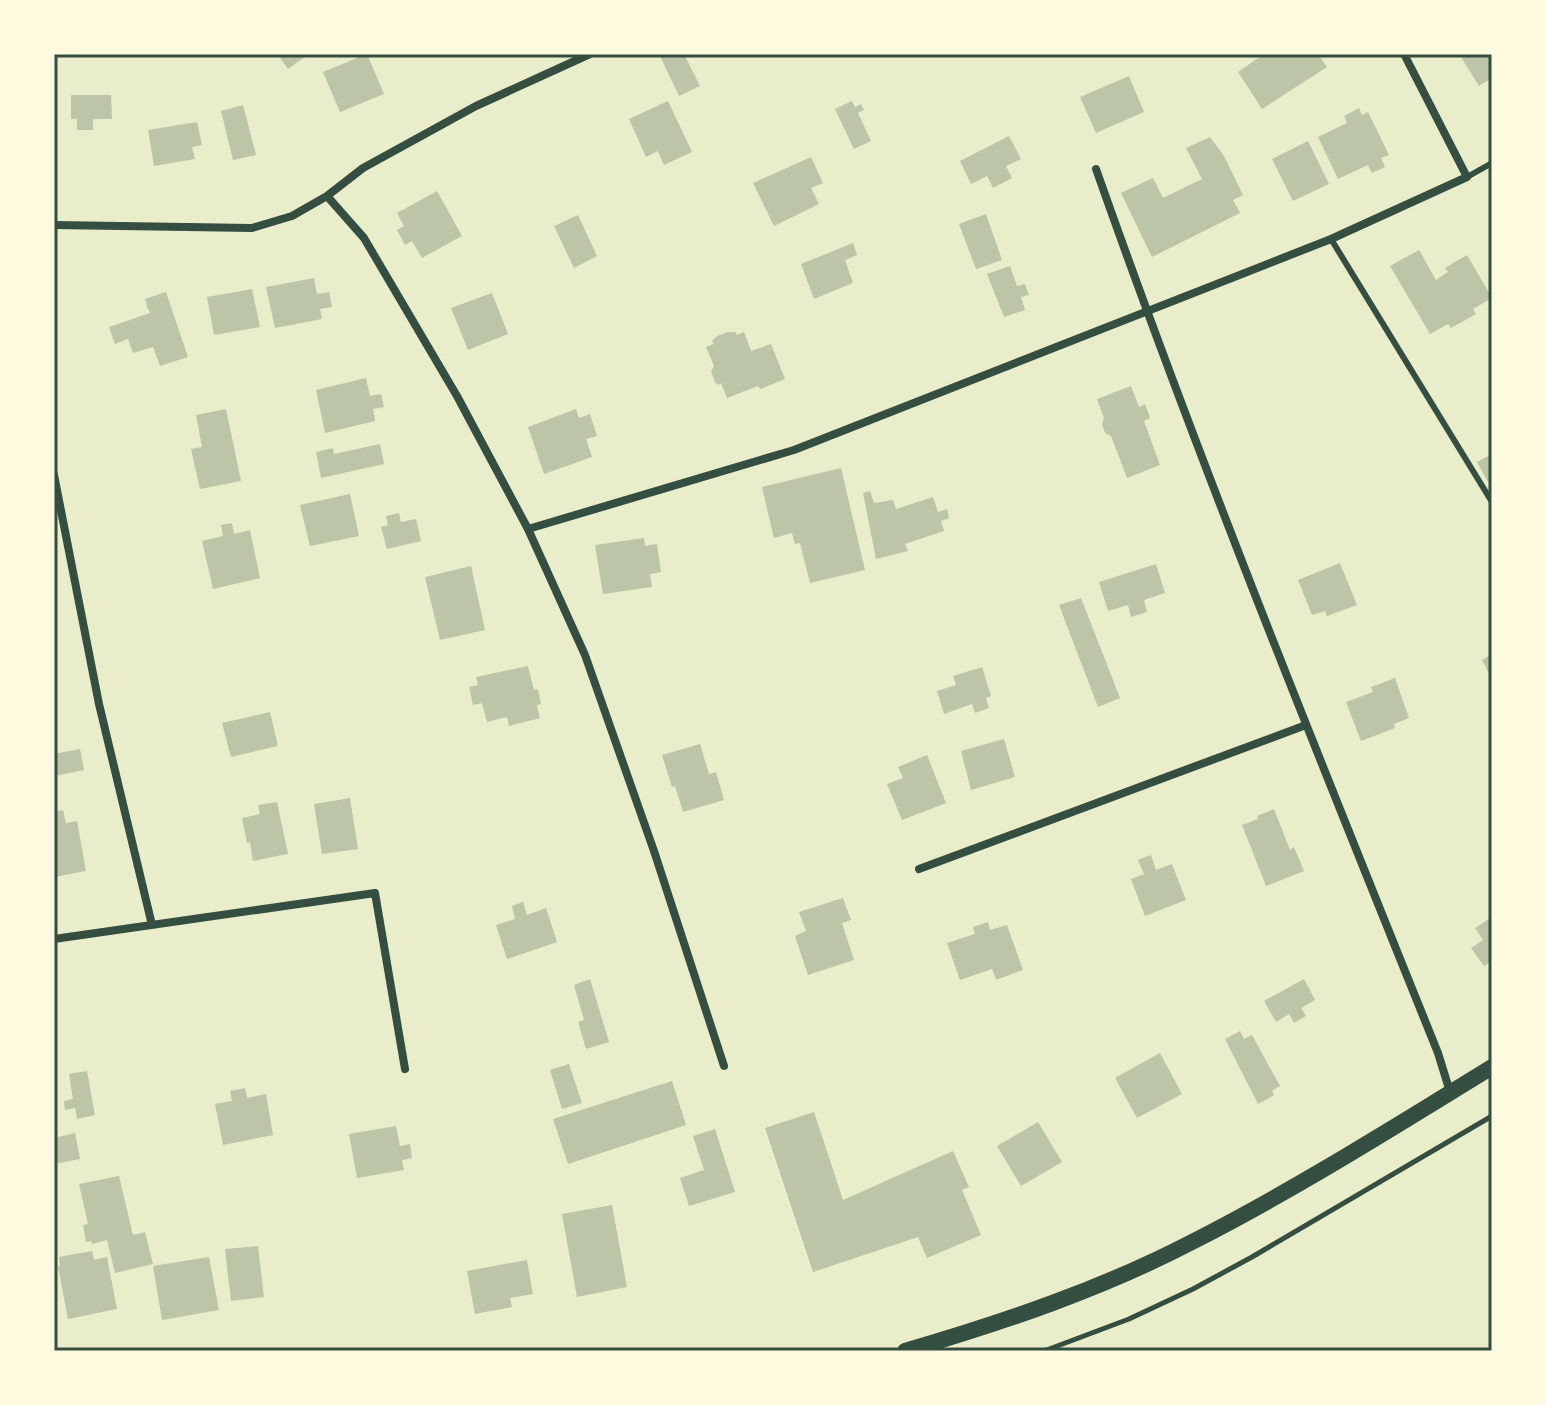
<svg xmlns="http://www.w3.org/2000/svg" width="1546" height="1405" font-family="Literata,serif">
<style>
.building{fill:#bcc5a7}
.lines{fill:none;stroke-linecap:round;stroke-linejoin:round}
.path{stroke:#344e41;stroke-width:5}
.service{stroke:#344e41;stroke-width:6}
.minor{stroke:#344e41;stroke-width:8}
.secondary{stroke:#344e41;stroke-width:16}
.neatline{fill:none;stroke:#344e41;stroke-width:3}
</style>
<rect width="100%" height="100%" fill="#e9edc9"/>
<path class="building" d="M 277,54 L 309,54 L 288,69 Z
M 367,54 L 384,94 L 340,112 L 323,72 Z
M 659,54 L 684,54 L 700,86 L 679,96 Z
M 1264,54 L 1318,54 L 1327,67 L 1262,109 L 1238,72 Z
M 1459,54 L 1492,54 L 1492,78 L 1479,86 Z
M 1129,76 L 1144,112 L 1096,133 L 1080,97 Z
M 71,95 L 111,95 L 112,119 L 93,119 L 93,130 L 77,130 L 77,119 L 71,119 Z
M 668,101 L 692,152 L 664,165 L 658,151 L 646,157 L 629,119 Z
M 852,101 L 855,107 L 861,104 L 864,110 L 858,113 L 871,141 L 854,149 L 835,109 Z
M 243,105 L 256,155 L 233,160 L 221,111 Z
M 1359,108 L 1362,115 L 1368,112 L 1389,155 L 1381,158 L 1385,167 L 1372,173 L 1368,165 L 1338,179 L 1318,137 L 1347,123 L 1344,116 Z
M 197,122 L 202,145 L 192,147 L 195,159 L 154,166 L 148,130 Z
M 1009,136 L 1021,159 L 1006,166 L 1012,178 L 993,188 L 987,176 L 971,184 L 960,161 Z
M 1210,137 L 1224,156 L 1243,195 L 1233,200 L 1240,213 L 1152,257 L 1121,193 L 1153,178 L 1163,198 L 1202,179 L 1186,148 Z
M 1308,141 L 1329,184 L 1293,201 L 1272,159 Z
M 811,157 L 823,183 L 811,188 L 819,204 L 774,226 L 753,183 Z
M 437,191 L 462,236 L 422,258 L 412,241 L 405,245 L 397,230 L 404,226 L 397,213 Z
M 986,214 L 1002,260 L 976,269 L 959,224 Z
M 578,215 L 597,256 L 574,268 L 554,226 Z
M 853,243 L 857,255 L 845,260 L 853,283 L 814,299 L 801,264 Z
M 1419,250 L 1436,280 L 1448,272 L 1445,268 L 1467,255 L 1492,298 L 1473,309 L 1476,314 L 1451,328 L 1448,324 L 1430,334 L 1390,266 Z
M 1010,266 L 1017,286 L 1025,284 L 1029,295 L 1021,297 L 1025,310 L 1004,317 L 987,274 Z
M 314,278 L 317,294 L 329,292 L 332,307 L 320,309 L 322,319 L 275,328 L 266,287 Z
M 252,289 L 260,327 L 214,335 L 207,297 Z
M 166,292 L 188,357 L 160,366 L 153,347 L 133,353 L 128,339 L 115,344 L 109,327 L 150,313 L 146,305 L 147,305 L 145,299 Z
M 492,293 L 508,334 L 468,350 L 451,308 Z
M 728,332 L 735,332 L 737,335 L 744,332 L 751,351 L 771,344 L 785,379 L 760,389 L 758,386 L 727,398 L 721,383 L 719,385 L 715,382 L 711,371 L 714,366 L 706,347 L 714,344 L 712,341 L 717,336 Z
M 366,378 L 370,396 L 381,394 L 384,407 L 373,409 L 375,421 L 325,433 L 316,390 Z
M 1131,386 L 1139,407 L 1145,404 L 1150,418 L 1144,421 L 1160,465 L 1127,478 L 1111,436 L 1105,433 L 1102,424 L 1104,418 L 1097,399 Z
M 226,409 L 241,481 L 200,489 L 191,449 L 202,447 L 196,415 Z
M 576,409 L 579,418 L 590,414 L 597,436 L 586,439 L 592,457 L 544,474 L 528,427 Z
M 380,444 L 384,464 L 321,478 L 316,452 L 333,448 L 334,454 Z
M 1492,454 L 1492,480 L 1488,482 L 1477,462 Z
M 841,468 L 865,570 L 810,583 L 800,543 L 795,544 L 792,533 L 774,538 L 762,487 Z
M 870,491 L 874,503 L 893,500 L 896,509 L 933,497 L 938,512 L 947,509 L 949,518 L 941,521 L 944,531 L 905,544 L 908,551 L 876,559 L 863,493 Z
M 350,494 L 359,536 L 310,546 L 300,505 Z
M 399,513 L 401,522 L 416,519 L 421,541 L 387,549 L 381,527 L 388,525 L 386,516 Z
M 232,523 L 234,534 L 250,530 L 260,578 L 213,589 L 202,541 L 223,536 L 221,525 Z
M 644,538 L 645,546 L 657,544 L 661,572 L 650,574 L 652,587 L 603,594 L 595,545 Z
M 1340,563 L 1357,605 L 1327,616 L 1325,611 L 1312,615 L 1298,580 Z
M 1156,564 L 1165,593 L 1144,600 L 1147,612 L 1131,617 L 1128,605 L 1108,611 L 1099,582 Z
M 471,566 L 485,630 L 440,640 L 425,577 Z
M 1081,598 L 1120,698 L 1098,707 L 1059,605 Z
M 1492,654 L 1492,680 L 1482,660 Z
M 528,666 L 534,690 L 538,689 L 541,704 L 537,705 L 540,718 L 509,726 L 507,717 L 487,722 L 482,703 L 473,705 L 469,687 L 478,685 L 476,677 Z
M 982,667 L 991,696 L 986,698 L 989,708 L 975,713 L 972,704 L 944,714 L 937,691 L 956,685 L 953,676 Z
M 1395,678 L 1409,718 L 1394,724 L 1395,728 L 1361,741 L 1346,702 L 1373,692 L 1371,687 Z
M 270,712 L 278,746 L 231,757 L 222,723 Z
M 1004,739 L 1015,777 L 971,790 L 961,751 Z
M 700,744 L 709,774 L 716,772 L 724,800 L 683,812 L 675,786 L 672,787 L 662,755 Z
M 80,749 L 84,770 L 54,776 L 54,754 Z
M 927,755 L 946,803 L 902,820 L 887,784 L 903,778 L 898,767 Z
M 350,798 L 358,849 L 322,854 L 314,804 Z
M 277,802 L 288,854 L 253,861 L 250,842 L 247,843 L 242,818 L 260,814 L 258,805 Z
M 1274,809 L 1290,850 L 1294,847 L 1304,871 L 1266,886 L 1242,825 L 1258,819 L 1257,816 Z
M 63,810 L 66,823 L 77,821 L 86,871 L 54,877 L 54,812 Z
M 1151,855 L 1156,870 L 1172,864 L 1186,900 L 1145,916 L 1131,879 L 1144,874 L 1138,860 Z
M 843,898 L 851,920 L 842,923 L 854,960 L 808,975 L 795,936 L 806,931 L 799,912 Z
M 523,902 L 527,915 L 546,908 L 557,942 L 507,959 L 496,925 L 515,919 L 512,906 Z
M 1492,917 L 1492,961 L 1484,966 L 1471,948 L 1483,940 L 1475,928 Z
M 988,922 L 990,930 L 1007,925 L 1023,970 L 996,980 L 992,969 L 960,980 L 947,943 L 975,934 L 973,927 Z
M 590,979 L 609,1042 L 586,1049 L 578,1022 L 584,1020 L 574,985 Z
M 1304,979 L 1315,1000 L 1301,1008 L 1306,1016 L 1294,1023 L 1289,1014 L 1276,1022 L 1264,1001 Z
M 1240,1031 L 1244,1039 L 1252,1035 L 1280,1086 L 1272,1091 L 1274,1095 L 1258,1104 L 1225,1039 Z
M 1160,1053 L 1182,1094 L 1137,1118 L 1115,1078 Z
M 569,1064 L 582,1103 L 562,1109 L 550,1070 Z
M 87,1071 L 95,1115 L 77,1119 L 75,1108 L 65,1110 L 64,1101 L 73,1099 L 69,1074 Z
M 672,1081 L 686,1125 L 568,1164 L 553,1119 Z
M 245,1088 L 247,1098 L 266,1094 L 273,1135 L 223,1145 L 215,1104 L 232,1101 L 230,1091 Z
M 814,1112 L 843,1200 L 953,1151 L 969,1187 L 962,1190 L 981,1235 L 927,1258 L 918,1237 L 813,1272 L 765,1128 Z
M 1038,1122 L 1062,1162 L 1021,1186 L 997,1146 Z
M 396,1126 L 400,1146 L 410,1144 L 412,1158 L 402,1160 L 404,1170 L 357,1178 L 349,1134 Z
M 715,1129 L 735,1192 L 689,1206 L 680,1178 L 704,1170 L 693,1136 Z
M 75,1133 L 80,1159 L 54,1164 L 54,1138 Z
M 119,1176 L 133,1235 L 145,1232 L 153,1264 L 115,1273 L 107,1240 L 92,1244 L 91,1241 L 86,1242 L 83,1225 L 88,1224 L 79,1184 Z
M 612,1205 L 627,1287 L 577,1297 L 562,1214 Z
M 258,1246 L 264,1297 L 231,1301 L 225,1249 Z
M 92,1251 L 94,1260 L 107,1257 L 117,1309 L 68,1319 L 58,1267 L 60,1266 L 59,1257 Z
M 209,1257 L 219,1310 L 162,1320 L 153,1266 Z
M 527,1260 L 533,1294 L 510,1298 L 512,1307 L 475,1314 L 467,1271 Z"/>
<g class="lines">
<path class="path" d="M 1044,1351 L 1129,1319 L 1193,1289 L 1252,1257 L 1492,1116"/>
<path class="service" d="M 1467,177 L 1492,163
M 1331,239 L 1492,502"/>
<path class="minor" d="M 1096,169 C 1201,467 1320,760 1438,1053 L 1450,1092
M 327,196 L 364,238 L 457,396 L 528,529 L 585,655 L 654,851 L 724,1066
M 54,225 L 252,228 L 292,216 L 327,196 L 363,168 L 476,106 L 590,54
M 54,475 L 99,704 L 152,925
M 528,529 L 794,450 L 1331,239 L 1467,177 L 1404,54
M 919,869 L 1306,725
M 54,939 L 375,893 L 405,1069"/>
<path class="secondary" d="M 905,1351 C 1004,1322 1102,1289 1194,1241 C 1296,1189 1394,1127 1492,1067"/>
</g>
<rect width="1546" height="1405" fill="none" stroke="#fefae0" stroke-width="112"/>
<rect x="56" y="56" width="1434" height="1293" class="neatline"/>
</svg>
